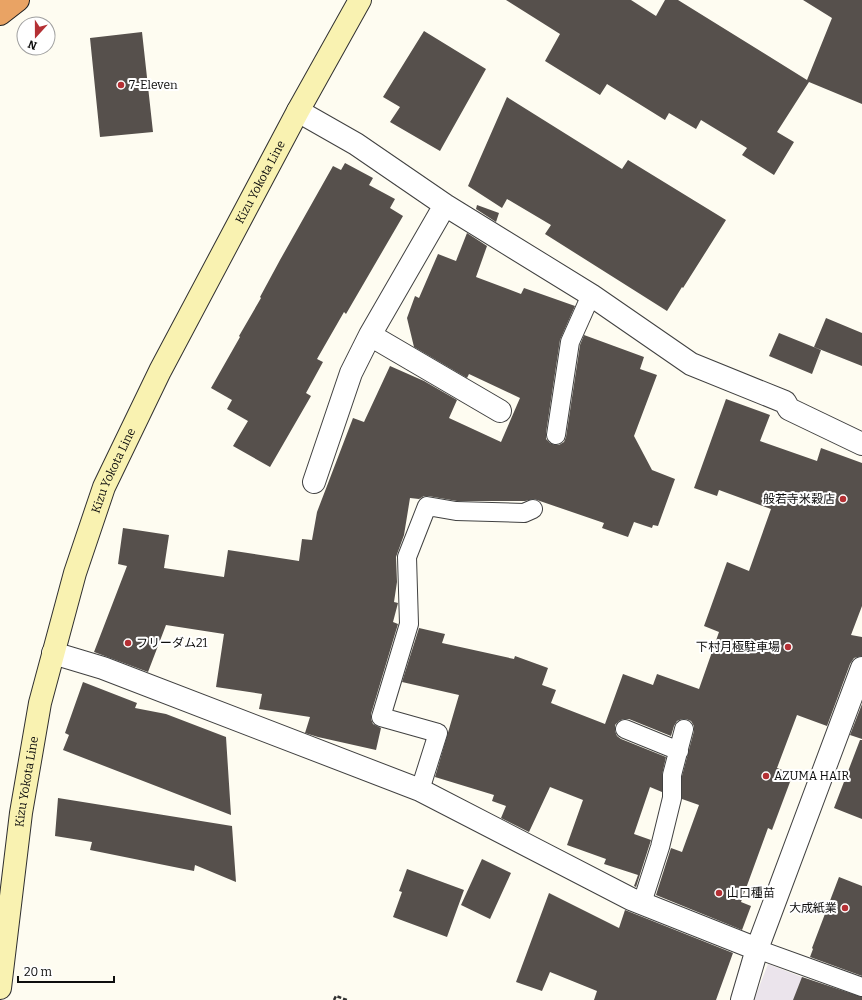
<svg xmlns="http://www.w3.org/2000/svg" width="862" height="1000" font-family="Bitter,'Noto Sans JP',serif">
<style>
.industrial{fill:#ebe4ec}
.building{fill:#56504c}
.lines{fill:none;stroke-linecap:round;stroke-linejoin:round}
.lane-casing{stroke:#414141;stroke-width:20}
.street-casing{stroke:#414141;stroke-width:24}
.secondary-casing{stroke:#303030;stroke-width:24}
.highway-casing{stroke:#1f1f1f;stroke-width:24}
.path{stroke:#303030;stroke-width:2.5;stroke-dasharray:4 2;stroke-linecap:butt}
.lane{stroke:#fff;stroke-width:18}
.street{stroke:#fff;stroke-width:22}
.secondary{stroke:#f9f2b1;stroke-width:22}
.highway{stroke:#e9a364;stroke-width:22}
.poi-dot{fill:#b43034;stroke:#fff;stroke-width:1.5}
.labels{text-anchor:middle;stroke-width:4;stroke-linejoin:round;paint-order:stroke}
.poi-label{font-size:12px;fill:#0e0e0e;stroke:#fff;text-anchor:start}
.street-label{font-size:12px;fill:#0e0e0e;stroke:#fff}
</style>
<rect width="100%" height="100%" fill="#fefcf1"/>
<path class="industrial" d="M 768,964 L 857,998 L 857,1000 L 754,1000 Z"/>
<path class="building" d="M 506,0 L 631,0 L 656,16 L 665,0 L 678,0 L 807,80 L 832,18 L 803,0 L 862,0 L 862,104 L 809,82 L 777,132 L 794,142 L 774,175 L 742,155 L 747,148 L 701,120 L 696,129 L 669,113 L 665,120 L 607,84 L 600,95 L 545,61 L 560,34 Z
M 424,31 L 486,69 L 440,151 L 390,122 L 400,107 L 383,97 Z
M 142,32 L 153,132 L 100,137 L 90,38 Z
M 507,97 L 622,169 L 628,160 L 726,220 L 683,288 L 682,287 L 667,311 L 545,234 L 551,225 L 507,199 L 502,208 L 468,186 Z
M 345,163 L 373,178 L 369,185 L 395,199 L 390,208 L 403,216 L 346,314 L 344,312 L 317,359 L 323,362 L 306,393 L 311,396 L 270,467 L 233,446 L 248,421 L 227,409 L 232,400 L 211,388 L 240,337 L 239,336 L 261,298 L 260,297 L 280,260 L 333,166 L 341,170 Z
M 477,205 L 499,213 L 496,222 L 476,209 Z
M 467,233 L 487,246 L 476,277 L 521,294 L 524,288 L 575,306 L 560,340 L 546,433 L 546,439 L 550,443 L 555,445 L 559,445 L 564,442 L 566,437 L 580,345 L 584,335 L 644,357 L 640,369 L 657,375 L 634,436 L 652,470 L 675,479 L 658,526 L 653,525 L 652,528 L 634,522 L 628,537 L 602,528 L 604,523 L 534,499 L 525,501 L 457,501 L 428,496 L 424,496 L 419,499 L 410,498 L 404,535 L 396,557 L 397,582 L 394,602 L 398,603 L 393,622 L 398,624 L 371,714 L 371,719 L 373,724 L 381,728 L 376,750 L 318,737 L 305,733 L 310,717 L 259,709 L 262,694 L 216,687 L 224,634 L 166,625 L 148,672 L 94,652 L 127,566 L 118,564 L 123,528 L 169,535 L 164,568 L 224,577 L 228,550 L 299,561 L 302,539 L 312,540 L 317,512 L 353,418 L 364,422 L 390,366 L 424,381 L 457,400 L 449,418 L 501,442 L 520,398 L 469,374 L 467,378 L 414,347 L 407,318 L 415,296 L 419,298 L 438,254 L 456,261 Z
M 826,318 L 862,333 L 862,366 L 814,347 Z
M 779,333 L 821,350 L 812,374 L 769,356 Z
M 726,399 L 770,415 L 760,441 L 817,461 L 821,448 L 862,463 L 862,606 L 851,635 L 862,637 L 862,656 L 854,658 L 850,664 L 827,726 L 797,715 L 777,768 L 793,774 L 772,830 L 768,828 L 741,902 L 751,906 L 742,930 L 656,895 L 671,848 L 682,852 L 699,805 L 682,799 L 682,776 L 694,731 L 694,726 L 691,721 L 686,719 L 682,719 L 677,721 L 674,726 L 671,736 L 629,719 L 623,719 L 619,721 L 615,725 L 615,731 L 617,736 L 621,739 L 666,757 L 662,775 L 662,792 L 650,787 L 634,834 L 651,840 L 636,887 L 634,886 L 638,875 L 604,864 L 606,859 L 567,845 L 583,800 L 550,787 L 529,832 L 501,818 L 506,806 L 492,801 L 494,795 L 435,777 L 459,695 L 402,682 L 419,628 L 445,634 L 442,643 L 514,659 L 515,656 L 548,668 L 542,685 L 556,690 L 551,703 L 605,724 L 623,674 L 653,685 L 657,674 L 699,689 L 719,632 L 704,626 L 727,562 L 749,571 L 771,509 L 719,490 L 717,496 L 694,488 Z
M 83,682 L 137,703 L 135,708 L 166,714 L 226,737 L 231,815 L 63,750 L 69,735 L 65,733 Z
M 862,704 L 862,739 L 850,735 Z
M 860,740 L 862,740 L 862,819 L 834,808 Z
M 58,798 L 232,826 L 236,882 L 195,865 L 194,871 L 90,850 L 92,842 L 55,836 Z
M 482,859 L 511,873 L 490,919 L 461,905 Z
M 407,869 L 464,890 L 447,937 L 393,917 L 402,892 L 399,891 Z
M 839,877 L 862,886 L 862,976 L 810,957 L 813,949 L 812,948 Z
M 549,893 L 619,928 L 625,910 L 733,953 L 716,1000 L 594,1000 L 597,991 L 550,972 L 542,991 L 516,982 Z
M 802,977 L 862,997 L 862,1000 L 793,1000 Z"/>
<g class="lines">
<defs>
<path id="lane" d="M 556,435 L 570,342 L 591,295
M 625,729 L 679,751
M 420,790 L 438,733 L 381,717 L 409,624 L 407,557 L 427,506 L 456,511 L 524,513 L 533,509
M 642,903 L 660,847 L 672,798 L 672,775 L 684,729
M 757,949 L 862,987"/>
<path id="street" d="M 298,111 L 356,144 L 445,205 L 591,295 L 691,364 L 785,402 L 789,409 L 862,444
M 370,335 L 500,411
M 314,482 L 351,373 L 370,335 L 445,205
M 53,653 L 103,668 L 420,790 L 631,899 L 757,949
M 742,1000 L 757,949 L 862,668"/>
<g id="secondary">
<path id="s1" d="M 0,988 L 21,813 L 40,703 L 75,573 L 104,487 L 160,371 L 298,111 L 360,0"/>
</g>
<path id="highway" d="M 0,14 L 18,0"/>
</defs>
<use href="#lane" class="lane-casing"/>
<use href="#street" class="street-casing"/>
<use href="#secondary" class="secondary-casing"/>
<use href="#highway" class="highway-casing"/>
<path class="path" d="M 334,1000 L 336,996 L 347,1000"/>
<use href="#lane" class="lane"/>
<use href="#street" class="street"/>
<use href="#secondary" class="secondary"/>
<use href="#highway" class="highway"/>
</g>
<g class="poi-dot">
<circle cx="121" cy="85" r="4"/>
<circle cx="843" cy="499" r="4"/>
<circle cx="128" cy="643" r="4"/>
<circle cx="788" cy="647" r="4"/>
<circle cx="766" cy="776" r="4"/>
<circle cx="719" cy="893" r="4"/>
<circle cx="845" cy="908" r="4"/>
</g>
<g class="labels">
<g class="poi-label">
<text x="129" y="89">7-Eleven</text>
<text x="835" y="503" text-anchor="end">般若寺米穀店</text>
<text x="136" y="647">フリーダム21</text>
<text x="780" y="651" text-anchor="end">下村月極駐車場</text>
<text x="774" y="780">AZUMA HAIR</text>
<text x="727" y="897">山口種苗</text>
<text x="837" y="912" text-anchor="end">大成紙業</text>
</g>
<g class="street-label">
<text dy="4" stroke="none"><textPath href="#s1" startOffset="856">Kizu Yokota Line</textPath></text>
<text dy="4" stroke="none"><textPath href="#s1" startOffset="532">Kizu Yokota Line</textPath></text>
<text dy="4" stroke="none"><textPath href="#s1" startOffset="208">Kizu Yokota Line</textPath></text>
</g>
</g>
<g transform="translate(36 36) rotate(201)"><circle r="19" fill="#ffffff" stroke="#9f9f9f"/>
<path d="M0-3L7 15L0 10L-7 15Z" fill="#b43034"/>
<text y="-6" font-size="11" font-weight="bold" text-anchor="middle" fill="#0e0e0e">N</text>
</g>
<path d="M18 976v6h96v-6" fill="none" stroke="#0e0e0e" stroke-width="2"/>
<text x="24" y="976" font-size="12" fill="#0e0e0e" stroke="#ffffff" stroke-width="3" paint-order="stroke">20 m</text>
</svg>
